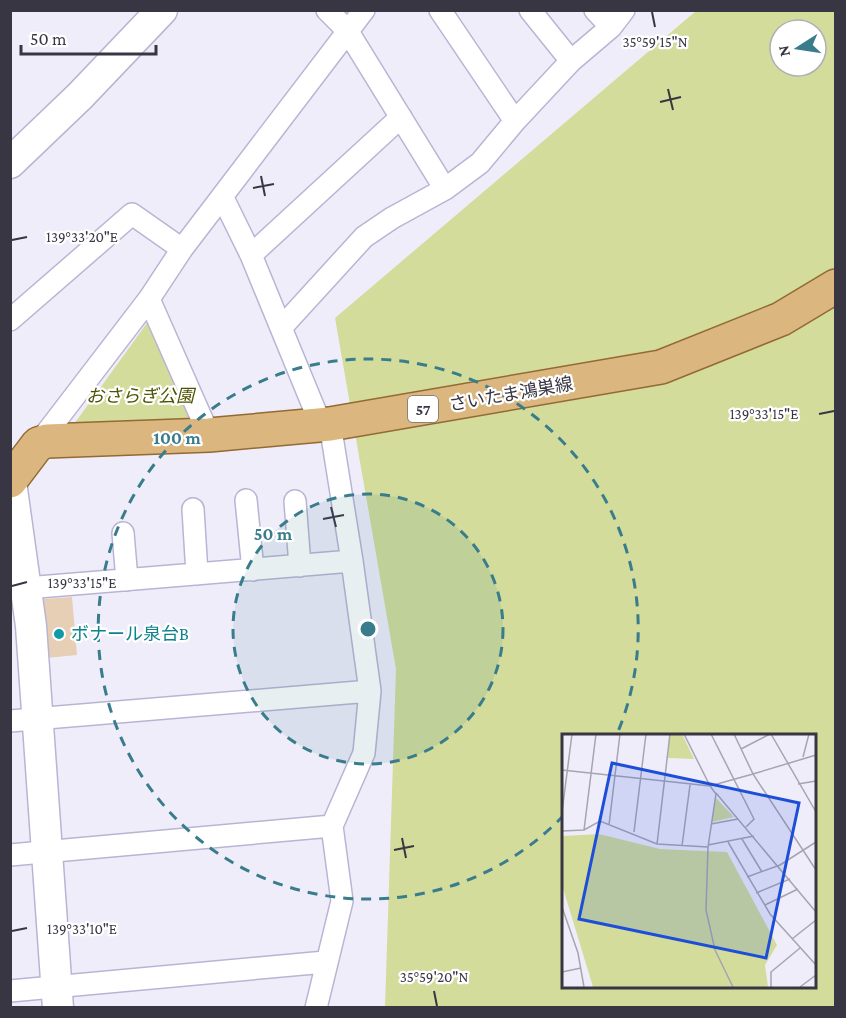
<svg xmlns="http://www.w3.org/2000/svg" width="846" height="1018" font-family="'Crimson Pro','Noto Sans JP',serif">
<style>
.green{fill:#d3dc9b;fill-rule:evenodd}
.building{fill:#e6cfb5}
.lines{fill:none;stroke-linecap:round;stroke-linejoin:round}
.street-casing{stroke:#bab4d3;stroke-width:24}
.secondary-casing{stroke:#bab4d3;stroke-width:33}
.primary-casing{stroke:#936a33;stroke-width:36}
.street{stroke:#fff;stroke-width:21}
.secondary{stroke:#fff;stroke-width:30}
.primary{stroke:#dbb67f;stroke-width:33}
.ticks{fill:none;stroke:#393643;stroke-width:2}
.ring{fill:none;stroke:#397d8c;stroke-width:3;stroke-dasharray:10 8}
.culture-dot{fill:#0f9aa8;stroke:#fff;stroke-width:2}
.labels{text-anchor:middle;stroke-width:4.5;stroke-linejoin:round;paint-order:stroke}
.shield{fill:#fff;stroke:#74727b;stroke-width:1.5}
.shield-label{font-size:16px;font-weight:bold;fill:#393643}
.street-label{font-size:18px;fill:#393643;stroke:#fff}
.park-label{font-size:18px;font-style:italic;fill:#4d5302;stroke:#fff}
.culture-label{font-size:18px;fill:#0d838f;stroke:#fff;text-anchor:start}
.inset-road{fill:none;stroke:#a7a4b1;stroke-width:1.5}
.view{fill:#1d4ed8;fill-opacity:0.15;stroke:#1d4ed8;stroke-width:3}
.inset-edge{fill:none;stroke:#393643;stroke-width:3}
.ticks-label{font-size:15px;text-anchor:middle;fill:#393643;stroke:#fff;stroke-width:4.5;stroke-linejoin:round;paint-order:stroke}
.centre{fill:#397d8c;stroke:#fff;stroke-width:3}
.ring-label{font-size:18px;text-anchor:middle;font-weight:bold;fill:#397d8c;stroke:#fff;stroke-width:4.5;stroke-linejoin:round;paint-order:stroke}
</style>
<rect width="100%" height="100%" fill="#f0edfb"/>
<path class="green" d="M 696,11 L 835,11 L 835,1007 L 385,1007 L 396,669 L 335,318 ZM 780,30 L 816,30 L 816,66 L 780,66 ZM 564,736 L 814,736 L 814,986 L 564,986 Z
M 147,323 L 198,431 L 64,438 Z"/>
<path class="building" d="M 72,597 L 77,655 L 46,658 L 42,613 L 45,613 L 44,599 Z"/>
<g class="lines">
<defs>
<path id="street" d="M 327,10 L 347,30 L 445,189
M 440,10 L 515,121
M 530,10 L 571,61
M 595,10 L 611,27
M 223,198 L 251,255 L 321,425
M 251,255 L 401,117
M 149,299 L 209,435
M 10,320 L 132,214 L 182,249
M 281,328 L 364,237 L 392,218 L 445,189 L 480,163 L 515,121 L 571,61 L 611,27 L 624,10
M 38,444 L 149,299 L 182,249 L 364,10
M 246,500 L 253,570
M 295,501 L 300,566
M 193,509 L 197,574
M 123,533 L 127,580
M 26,588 L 352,561
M 10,721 L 370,691
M 10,855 L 332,826
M 10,991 L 325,962
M 316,1008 L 342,901 L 332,826 L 364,753 L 370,691 L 352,561 L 330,424"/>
<path id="secondary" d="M 10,163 L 80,96 L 162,10
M 11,482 L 31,626 L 58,1008"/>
<path id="primary" d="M 10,481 L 38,444 L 47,441 L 209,435 L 330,424 L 661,367 L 781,319 L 836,286"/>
</defs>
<use href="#street" class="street-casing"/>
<use href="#secondary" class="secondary-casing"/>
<use href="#primary" class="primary-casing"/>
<use href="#street" class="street"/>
<use href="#secondary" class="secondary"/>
<use href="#primary" class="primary"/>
</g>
<path class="ticks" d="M 652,12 L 655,27M 668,89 L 673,110M 660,102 L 681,97M 261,176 L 265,196M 253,188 L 274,184M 12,240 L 27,237M 819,414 L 834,411M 331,507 L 336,527M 323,519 L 344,515M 12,586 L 27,582M 402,838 L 406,858M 394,850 L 414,846M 12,931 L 27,928M 434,991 L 437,1006"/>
<circle cx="368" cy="629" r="135" fill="#397d8c" fill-opacity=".12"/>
<g class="ring">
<circle cx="368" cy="629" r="135"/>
<path d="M564 815A270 270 0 1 1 617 734"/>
</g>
<circle class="culture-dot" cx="59" cy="634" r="6"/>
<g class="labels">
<rect class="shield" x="408" y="396" width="30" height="26" rx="4.5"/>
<g class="shield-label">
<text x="423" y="415">57</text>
</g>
<g class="street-label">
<text transform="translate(511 394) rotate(-10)" y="6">さいたま鴻巣線</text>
</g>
<g class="park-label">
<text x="140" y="402">おさらぎ公園</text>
</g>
<g class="culture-label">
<text x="71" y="640">ボナール泉台B</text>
</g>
</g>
<g transform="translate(562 734)">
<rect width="254" height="254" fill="#f0edfb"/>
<path d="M 107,0 L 120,0 L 132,25 L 106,24 ZM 154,64 L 172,83 L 150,88 ZM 37,100 L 98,115 L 165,118 L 215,211 L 203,231 L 206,253 L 31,253 L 0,151 L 0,102 Z" fill="#d3dc9b"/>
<path class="inset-road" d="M 122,0 L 148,52M 149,0 L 192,85 L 184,93M 209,0 L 254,78M 179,15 L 208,0M 254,21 L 191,40 L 254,136M 241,23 L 247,0M 0,36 L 148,52M 236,50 L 254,47M 154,59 L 254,178M 0,78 L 10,0M 149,90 L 176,85M 47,91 L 58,0M 22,96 L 34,0M 0,97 L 22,96 L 38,87 L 95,110 L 146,113M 72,98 L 84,0M 180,105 L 200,138M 166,108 L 208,180 L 254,231M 95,110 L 108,0M 146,111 L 192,102M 120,112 L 128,51M 185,143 L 218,131 L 254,108M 194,159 L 228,145M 203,171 L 236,155M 0,173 L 16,219 L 22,253M 230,205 L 254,186M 0,238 L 19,234M 171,253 L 153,216 L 144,176 L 146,113 L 154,60 L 148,52 L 191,40 L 172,0M 209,253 L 209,238 L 238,214M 238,253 L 254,241"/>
<path class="view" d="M 50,29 L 237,69 L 204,224 L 17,185 Z"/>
<rect width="254" height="254" class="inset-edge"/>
</g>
<g class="ticks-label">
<text x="655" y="47">35°59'15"N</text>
<text x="82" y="242">139°33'20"E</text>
<text x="764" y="419">139°33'15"E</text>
<text x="82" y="588">139°33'15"E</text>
<text x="82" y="934">139°33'10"E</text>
<text x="434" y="982">35°59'20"N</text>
</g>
<circle cx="368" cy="629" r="9" class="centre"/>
<g class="ring-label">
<text x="177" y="444">100 m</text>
<text x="273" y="540">50 m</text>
</g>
<rect width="846" height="1018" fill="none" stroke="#393643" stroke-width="24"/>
<g transform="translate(798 48) rotate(258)"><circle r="28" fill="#ffffff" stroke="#b0afb4" stroke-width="1.5"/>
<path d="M0-4.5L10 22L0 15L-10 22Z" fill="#397d8c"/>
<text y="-9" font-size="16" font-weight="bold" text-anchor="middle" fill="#393643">N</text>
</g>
<path d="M21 45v9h135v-9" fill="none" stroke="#393643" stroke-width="3"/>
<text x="30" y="45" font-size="18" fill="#393643" stroke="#ffffff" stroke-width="4.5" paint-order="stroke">50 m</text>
</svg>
